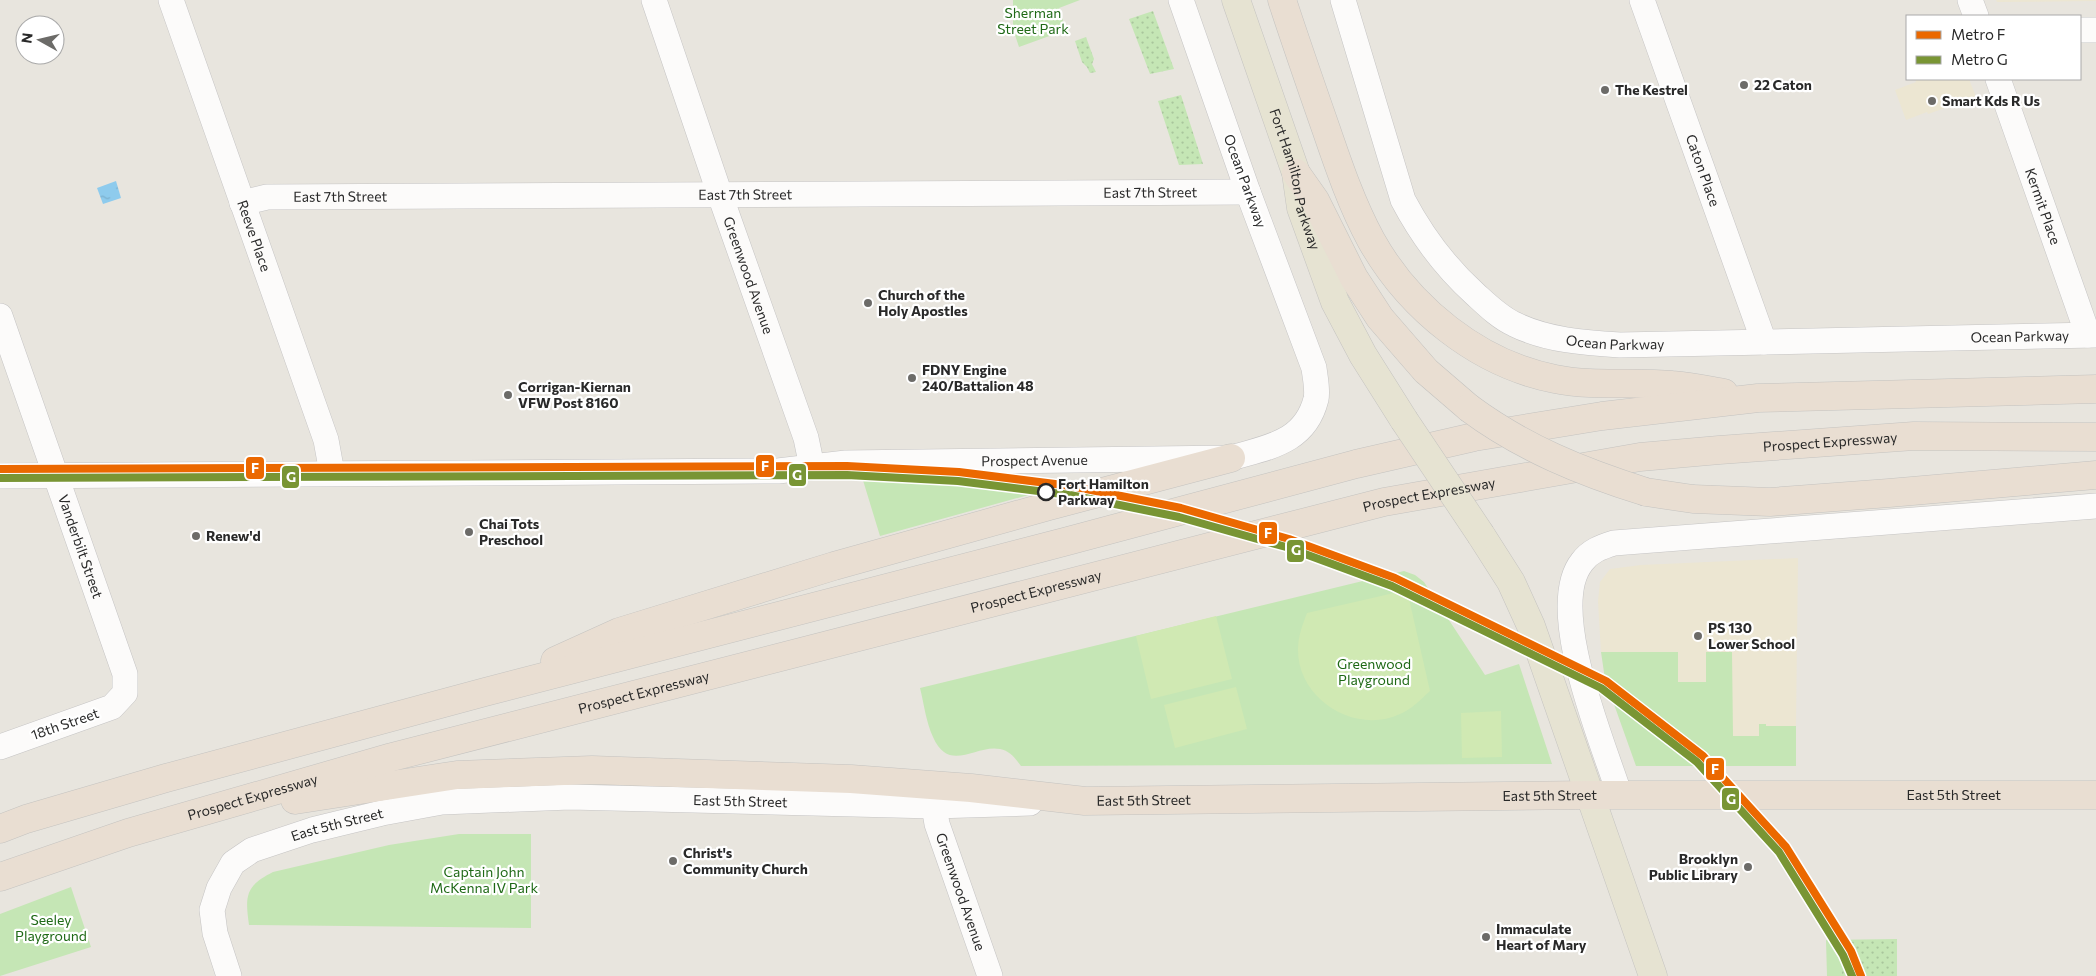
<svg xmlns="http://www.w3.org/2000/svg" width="2096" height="976" font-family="Commissioner,sans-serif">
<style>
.education{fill:#ece6d2}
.grass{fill:#c5e6b5}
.garden{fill:url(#garden-dots)}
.pitch{fill:#d0e9b3}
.water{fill:url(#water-ripples)}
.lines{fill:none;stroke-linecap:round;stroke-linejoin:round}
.minor-casing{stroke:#c5c4c4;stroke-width:26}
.major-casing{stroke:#c4c3c0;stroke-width:29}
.highway-casing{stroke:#c4c3c0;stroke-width:29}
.minor{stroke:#fcfbfa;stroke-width:25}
.major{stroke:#e6e3d2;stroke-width:28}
.highway{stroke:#e9ded2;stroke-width:28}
.major-bridge-casing{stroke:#c4c3c0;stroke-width:29;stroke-linecap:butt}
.highway-bridge-casing{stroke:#c4c3c0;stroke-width:29;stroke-linecap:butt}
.major-bridge{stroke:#e6e3d2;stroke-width:28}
.highway-bridge{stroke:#e9ded2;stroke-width:28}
.metro-1-casing{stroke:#fff;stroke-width:11}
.metro-2-casing{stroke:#fff;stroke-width:11}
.metro-1{stroke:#eb6800;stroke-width:8}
.metro-2{stroke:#799534;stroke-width:8}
.poi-dot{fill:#6c6b68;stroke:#fff;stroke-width:2}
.stop-dot{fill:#fff;stroke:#292929;stroke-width:2.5}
.labels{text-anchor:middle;stroke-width:4.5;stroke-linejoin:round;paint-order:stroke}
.park-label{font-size:14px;fill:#1f6916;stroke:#fff}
.poi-label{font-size:14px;font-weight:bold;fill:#292929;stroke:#fff;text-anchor:start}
.street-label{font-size:14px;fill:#292929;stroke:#fff}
.stop-label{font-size:14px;font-weight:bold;fill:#292929;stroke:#fff;text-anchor:start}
.line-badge{stroke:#fff;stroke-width:2}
.badge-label{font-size:14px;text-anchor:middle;font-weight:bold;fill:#fff}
</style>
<defs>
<pattern id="garden-dots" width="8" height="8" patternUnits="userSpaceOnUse" patternTransform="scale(1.25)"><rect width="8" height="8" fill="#c5e6b5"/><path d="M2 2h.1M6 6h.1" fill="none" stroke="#a9c59c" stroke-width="1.8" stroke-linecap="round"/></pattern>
<pattern id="water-ripples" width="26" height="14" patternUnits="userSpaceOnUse" patternTransform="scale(1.25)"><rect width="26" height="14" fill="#8ecbed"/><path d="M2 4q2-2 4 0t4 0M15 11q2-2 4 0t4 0" fill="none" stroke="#7aaecb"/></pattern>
</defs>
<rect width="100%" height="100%" fill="#e8e5de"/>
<path class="education" d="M 1996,0 L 2096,0 L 2096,1 L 1997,2 Z
M 1915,79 L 1969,79 L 1976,97 L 1928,114 L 1927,112 L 1906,120 L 1895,90 L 1916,82 Z
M 1798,558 L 1796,726 L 1766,726 L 1759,724 L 1759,736 L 1733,736 L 1707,682 L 1678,682 L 1678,652 L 1601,652 L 1598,601 L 1600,582 L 1610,569 L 1641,565 Z"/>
<path class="grass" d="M 1013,0 L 1080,0 L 1059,8 L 1066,30 L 1019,47 L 1013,29 Z
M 862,477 L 1050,489 L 880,536 Z
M 1404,571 L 1415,575 L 1424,582 L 1485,675 L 1519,664 L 1552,764 L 1021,766 C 1015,758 1010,751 1000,749 C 976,744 949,774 933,737 C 926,722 924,704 920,688 Z
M 1601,652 L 1678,652 L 1678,682 L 1706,682 L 1706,652 L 1732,652 L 1733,736 L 1759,736 L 1759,724 L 1766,724 L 1766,726 L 1796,726 L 1796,766 L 1636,766 L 1605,679 Z
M 459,834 L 531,834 L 531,928 L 249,925 C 245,896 245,886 273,872 L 389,845 Z
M 71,887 L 91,947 L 0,976 L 0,914 Z
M 1897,939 L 1897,976 L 1827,976 L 1826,940 Z"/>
<path class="garden" d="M 1153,11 L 1174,69 L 1150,74 L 1129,19 Z
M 1086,37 L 1094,59 L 1092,64 L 1096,72 L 1090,73 L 1087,67 L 1082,62 L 1075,41 Z
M 1181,95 L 1203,164 L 1179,165 L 1158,101 Z
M 1895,940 L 1896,976 L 1842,976 L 1841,942 Z"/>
<path class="pitch" d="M 1407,590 L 1430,691 C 1420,700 1412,709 1400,714 C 1356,735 1298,700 1298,650 C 1298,637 1302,626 1307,613 Z
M 1216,616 L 1232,679 L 1151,699 L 1136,636 Z
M 1236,687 L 1247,729 L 1175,748 L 1164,705 Z
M 1501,711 L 1502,757 L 1462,758 L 1461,713 Z"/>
<path class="water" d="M 116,181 L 121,198 L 103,204 L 97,188 Z"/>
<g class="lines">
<defs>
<g id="minor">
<path id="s1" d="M 171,0 L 326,440 L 332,473"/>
<path id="s2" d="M 654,0 L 720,195 L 806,438 L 812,467"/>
<path id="s3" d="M 1343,0 L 1403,200 C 1422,236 1444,266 1475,294 C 1487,305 1499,317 1514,324 C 1546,340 1585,343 1620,345 L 2096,335"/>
<path id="s4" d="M 1642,0 L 1764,342"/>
<path d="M 1970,0 L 1976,16"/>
<path d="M 2080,30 L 2096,30"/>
<path id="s5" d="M 1998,79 L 2088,335"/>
<path id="s6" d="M 242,203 L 267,197 L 1248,192"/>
<path id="s7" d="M 0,316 L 125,674 L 125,693 L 112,707 L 0,747"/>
<path id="s8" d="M 0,476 L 778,471 L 846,463 L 1231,458 C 1268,447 1305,443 1316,399 C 1318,390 1315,377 1314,368 L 1248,192 L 1181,0"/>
<path d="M 1620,796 C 1604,745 1545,608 1582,562 C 1590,551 1601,547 1614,543 L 2096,506"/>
<path id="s9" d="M 934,806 L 937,824 L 990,976"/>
<path id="s10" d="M 229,976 L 215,933 L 212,910 L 219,888 L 233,863 L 252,850 L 312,830 L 382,813 L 442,802 L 570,797 L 934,806 L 1030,803"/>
</g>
<g id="major">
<path id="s11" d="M 1236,0 L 1296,173 L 1301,208 L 1335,302 L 1363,355 L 1404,420"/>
<path d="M 1481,535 L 1511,582 L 1531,626 L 1653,976"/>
</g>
<g id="highway">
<path d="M 1282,0 C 1296,43 1311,86 1326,129 C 1339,167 1352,205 1371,240 C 1409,308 1478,364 1555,379 C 1594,387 1634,381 1672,385 C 1690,386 1707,390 1724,393"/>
<path d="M 1296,173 L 1315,200 L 1354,278 L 1380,318 L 1426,371 L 1469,408"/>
<path d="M 1646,492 L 1693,499 L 1770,502 L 1889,493 L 2096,475"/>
<path d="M 555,661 L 619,632 L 834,566 L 1049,506 L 1231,458"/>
<path id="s12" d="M 295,800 L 457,775 L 592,770 L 851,779 L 971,788 L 1085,801 L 1590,795 L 2096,795"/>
<path d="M 0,829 L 26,819 L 166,778 L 485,692 L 1064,542 L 1356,464 L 1474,437 L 1602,416 L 1758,398 L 2096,389"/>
<path id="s13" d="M 0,877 L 128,833 L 392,757 L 1384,502 L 1640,457 L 1719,450 L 1914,436 L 2096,437"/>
</g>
</defs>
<use href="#minor" class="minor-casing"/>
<use href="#major" class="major-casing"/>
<use href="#highway" class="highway-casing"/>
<use href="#minor" class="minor"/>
<use href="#major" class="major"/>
<use href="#highway" class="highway"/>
<defs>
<path id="major-bridge" d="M 1404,420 L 1481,535"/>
<path id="highway-bridge" d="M 1469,408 C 1523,448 1582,472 1646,492"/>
</defs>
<use href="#major-bridge" class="major-bridge-casing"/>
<use href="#highway-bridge" class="highway-bridge-casing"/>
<use href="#major-bridge" class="major-bridge"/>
<use href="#highway-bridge" class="highway-bridge"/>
<defs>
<path id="metro-1" d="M 0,469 L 847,466 L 959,472 L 1071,486 L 1181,508 L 1289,539 L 1395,578 L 1606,681 L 1703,756 L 1786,847 L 1851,951 L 1861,976"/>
<path id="metro-2" d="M 0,478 L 847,475 L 958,481 L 1070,495 L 1179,517 L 1286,547 L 1392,586 L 1601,688 L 1697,762 L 1779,852 L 1843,955 L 1852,976"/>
</defs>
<use href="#metro-1" class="metro-1-casing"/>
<use href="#metro-2" class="metro-2-casing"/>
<use href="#metro-1" class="metro-1"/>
<use href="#metro-2" class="metro-2"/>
</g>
<g class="poi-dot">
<circle cx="1744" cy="85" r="5"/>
<circle cx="1605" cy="90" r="5"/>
<circle cx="1932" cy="101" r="5"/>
<circle cx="868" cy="303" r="5"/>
<circle cx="912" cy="378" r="5"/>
<circle cx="508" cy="395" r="5"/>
<circle cx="469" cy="532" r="5"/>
<circle cx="196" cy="536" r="5"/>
<circle cx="1698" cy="636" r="5"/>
<circle cx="673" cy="861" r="5"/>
<circle cx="1748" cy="867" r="5"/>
<circle cx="1486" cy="937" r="5"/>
</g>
<circle class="stop-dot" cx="1046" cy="492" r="8"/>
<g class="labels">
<g class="park-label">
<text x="1033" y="18">Sherman<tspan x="1033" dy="16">Street Park</tspan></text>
<text x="1374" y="669">Greenwood<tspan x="1374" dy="16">Playground</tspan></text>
<text x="484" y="877">Captain John<tspan x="484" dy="16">McKenna IV Park</tspan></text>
<text x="51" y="925">Seeley<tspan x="51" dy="16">Playground</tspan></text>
</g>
<g class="poi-label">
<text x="1754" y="90">22 Caton</text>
<text x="1615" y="95">The Kestrel</text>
<text x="1942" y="106">Smart Kds R Us</text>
<text x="878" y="300">Church of the<tspan x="878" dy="16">Holy Apostles</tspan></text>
<text x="922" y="375">FDNY Engine<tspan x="922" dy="16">240/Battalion 48</tspan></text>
<text x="518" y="392">Corrigan-Kiernan<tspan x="518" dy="16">VFW Post 8160</tspan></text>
<text x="479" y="529">Chai Tots<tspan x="479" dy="16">Preschool</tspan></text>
<text x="206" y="541">Renew'd</text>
<text x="1708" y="633">PS 130<tspan x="1708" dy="16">Lower School</tspan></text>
<text x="683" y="858">Christ's<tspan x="683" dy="16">Community Church</tspan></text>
<text x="1738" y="864" text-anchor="end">Brooklyn<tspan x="1738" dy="16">Public Library</tspan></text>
<text x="1496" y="934">Immaculate<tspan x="1496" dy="16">Heart of Mary</tspan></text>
</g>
<g class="street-label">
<text dy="5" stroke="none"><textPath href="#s4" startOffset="181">Caton Place</textPath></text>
<text dy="5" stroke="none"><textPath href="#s11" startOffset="189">Fort Hamilton Parkway</textPath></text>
<text transform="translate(1245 181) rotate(70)" y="5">Ocean Parkway</text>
<text dy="5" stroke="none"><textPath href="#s6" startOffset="909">East 7th Street</textPath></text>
<text dy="5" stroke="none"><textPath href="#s6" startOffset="504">East 7th Street</textPath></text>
<text dy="5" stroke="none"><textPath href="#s6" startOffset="99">East 7th Street</textPath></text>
<text dy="5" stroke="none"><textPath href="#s5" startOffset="135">Kermit Place</textPath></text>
<text dy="5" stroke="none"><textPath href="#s1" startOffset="250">Reeve Place</textPath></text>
<text dy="5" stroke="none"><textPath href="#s2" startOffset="291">Greenwood Avenue</textPath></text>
<text dy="5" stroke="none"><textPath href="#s3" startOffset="886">Ocean Parkway</textPath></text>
<text dy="5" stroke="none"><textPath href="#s3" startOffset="481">Ocean Parkway</textPath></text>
<text dy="5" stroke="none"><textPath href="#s13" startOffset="1885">Prospect Expressway</textPath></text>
<text dy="5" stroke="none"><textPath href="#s8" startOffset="1035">Prospect Avenue</textPath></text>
<text dy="5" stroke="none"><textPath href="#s13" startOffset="1480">Prospect Expressway</textPath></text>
<text dy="5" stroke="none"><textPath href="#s7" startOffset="244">Vanderbilt Street</textPath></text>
<text dy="5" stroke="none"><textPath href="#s13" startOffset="1075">Prospect Expressway</textPath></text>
<text dy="5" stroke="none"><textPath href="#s13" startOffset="670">Prospect Expressway</textPath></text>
<text transform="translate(65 724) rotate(-19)" y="5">18th Street</text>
<text dy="5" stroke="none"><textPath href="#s12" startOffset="1258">East 5th Street</textPath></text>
<text dy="5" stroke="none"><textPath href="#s12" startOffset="1662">East 5th Street</textPath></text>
<text dy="5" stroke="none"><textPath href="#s13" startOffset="265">Prospect Expressway</textPath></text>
<text dy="5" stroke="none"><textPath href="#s12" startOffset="852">East 5th Street</textPath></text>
<text dy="5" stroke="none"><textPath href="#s10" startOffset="638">East 5th Street</textPath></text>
<text dy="5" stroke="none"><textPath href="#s10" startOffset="232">East 5th Street</textPath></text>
<text dy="5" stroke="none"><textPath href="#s9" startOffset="90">Greenwood Avenue</textPath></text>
</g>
<g class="stop-label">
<text x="1058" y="489">Fort Hamilton<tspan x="1058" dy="16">Parkway</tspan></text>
</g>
</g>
<g class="line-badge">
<rect x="755" y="454" width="20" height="24" rx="5" fill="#eb6800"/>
<rect x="245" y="456" width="20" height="24" rx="5" fill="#eb6800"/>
<rect x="788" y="463" width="19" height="24" rx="5" fill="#799534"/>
<rect x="281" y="465" width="19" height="24" rx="5" fill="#799534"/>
<rect x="1258" y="521" width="20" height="24" rx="5" fill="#eb6800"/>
<rect x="1286" y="539" width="19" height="24" rx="5" fill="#799534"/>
<rect x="1705" y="757" width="20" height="24" rx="5" fill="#eb6800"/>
<rect x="1721" y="787" width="19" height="24" rx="5" fill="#799534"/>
</g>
<g class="badge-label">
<text x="765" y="471">F</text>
<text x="255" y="473">F</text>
<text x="797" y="480">G</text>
<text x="291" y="482">G</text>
<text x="1268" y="538">F</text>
<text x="1296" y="555">G</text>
<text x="1715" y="774">F</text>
<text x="1731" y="804">G</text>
</g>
<rect x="1906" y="15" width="175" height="65" fill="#ffffff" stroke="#a9a9a9"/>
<rect x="1916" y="31" width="25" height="8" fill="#eb6800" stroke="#a9a9a9"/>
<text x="1951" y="40" font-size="15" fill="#292929">Metro F</text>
<rect x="1916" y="56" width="25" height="8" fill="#799534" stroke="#a9a9a9"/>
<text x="1951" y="65" font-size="15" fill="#292929">Metro G</text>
<g transform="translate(40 40) rotate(278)"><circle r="24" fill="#ffffff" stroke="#a9a9a9"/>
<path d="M0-4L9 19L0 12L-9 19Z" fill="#6c6b68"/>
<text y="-8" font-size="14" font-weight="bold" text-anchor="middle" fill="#292929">N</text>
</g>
</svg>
